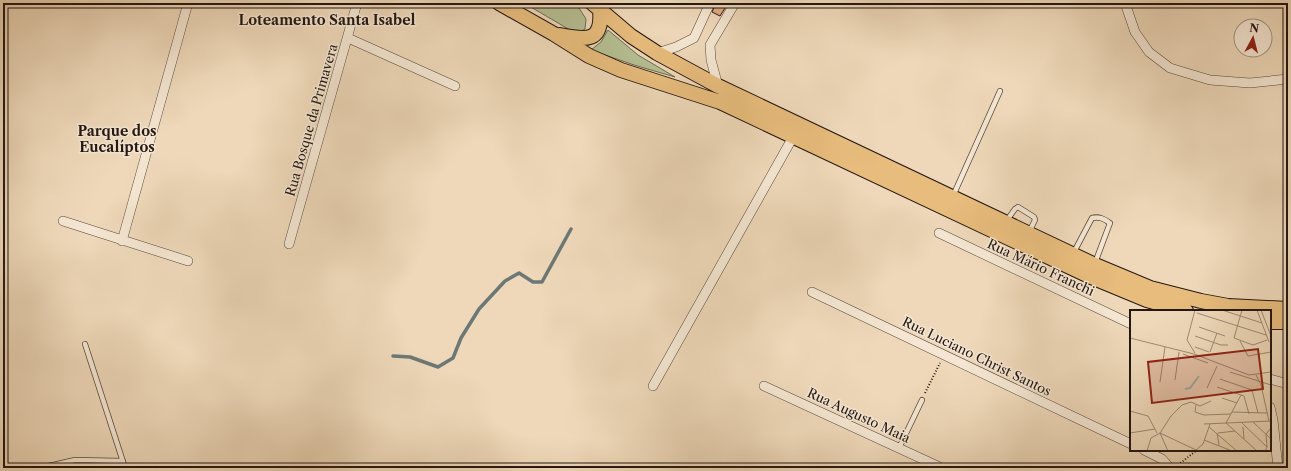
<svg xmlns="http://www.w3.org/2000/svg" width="1291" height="471" font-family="'Libre Caslon Text',serif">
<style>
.green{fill:#b5bf92;stroke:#6c6b52}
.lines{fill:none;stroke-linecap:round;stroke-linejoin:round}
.stream{stroke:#6c7876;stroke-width:3.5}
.building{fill:#e1aa83;stroke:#231712}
.lane-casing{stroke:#56473c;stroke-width:6}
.street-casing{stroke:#56473c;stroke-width:10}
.primary-casing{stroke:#231712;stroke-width:16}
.path{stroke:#231712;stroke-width:2;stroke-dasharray:1 2;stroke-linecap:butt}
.lane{stroke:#f4e6d2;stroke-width:4.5}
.street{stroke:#f4e6d2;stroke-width:9}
.primary{stroke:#e7bc7c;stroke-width:14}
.labels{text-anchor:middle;stroke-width:3;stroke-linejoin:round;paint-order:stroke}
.street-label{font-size:13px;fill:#231712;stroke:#f4e6d2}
.neighbourhood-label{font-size:14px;font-weight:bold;fill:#231712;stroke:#f4e6d2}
.inset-river{fill:none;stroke:#9cb8b8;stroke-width:2}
.inset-road{fill:none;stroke:#9d8b76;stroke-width:1}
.view{fill:#8f2418;fill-opacity:0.15;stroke:#8f2418;stroke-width:2}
.inset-edge{fill:none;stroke:#231712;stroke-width:2}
</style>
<rect width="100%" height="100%" fill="#eed8b9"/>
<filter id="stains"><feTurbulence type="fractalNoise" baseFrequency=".005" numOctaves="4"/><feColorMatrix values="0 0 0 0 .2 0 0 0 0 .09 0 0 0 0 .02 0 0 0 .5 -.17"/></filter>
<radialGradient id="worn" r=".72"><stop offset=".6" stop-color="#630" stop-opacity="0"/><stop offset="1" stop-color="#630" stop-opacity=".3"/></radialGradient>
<path class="green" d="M 524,3 L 570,3 L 579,8 L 586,19 L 585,29 L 578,33 L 570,30 Z
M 608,30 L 638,55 L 675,77 L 634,65 L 591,50 L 601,42 Z"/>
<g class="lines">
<path class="stream" d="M 393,356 L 410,357 L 438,367 L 453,358 L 461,338 L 479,309 L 505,281 L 519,273 L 533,282 L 542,282 L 571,229"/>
</g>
<path class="building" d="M 716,3 L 722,3 L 727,5 L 720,16 L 712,12 Z"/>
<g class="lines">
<defs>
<path id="lane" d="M 953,196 L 1000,91
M 1007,220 L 1015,209 L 1018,207 L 1034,217 L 1035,220 L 1029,232
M 1074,252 L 1092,218 C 1099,216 1104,219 1110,223 L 1095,263
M 85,344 L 125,468
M 899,448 L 922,400
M 40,468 L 75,460 L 123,461"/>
<path id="street" d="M 1125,3 L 1135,32 L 1149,52 L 1170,68 L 1210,80 L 1250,83 L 1288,79
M 348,38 L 455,86
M 657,53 L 676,47 L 694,38 L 710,3
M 718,86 L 711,60 L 710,45 L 735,3
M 63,221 L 188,261
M 939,233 L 1131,324
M 122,241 L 188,3
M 289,244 L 357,3
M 812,292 L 1131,444
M 1270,379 L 1288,384
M 653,386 L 793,137
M 764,386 L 942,468
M 1270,407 L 1273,420 L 1278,468
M 1144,450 L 1162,459 L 1170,468"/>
<path id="primary" d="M 499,3 L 554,34 L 589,56 L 621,70 L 720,102 L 1089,276 L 1147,300 L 1186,311
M 592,3 L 631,36 L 657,53 L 718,86 L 1095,265 L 1150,288 L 1201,301 L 1228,306 L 1288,309
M 560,35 C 586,40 603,43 600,10
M 1270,322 L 1288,322"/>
</defs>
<use href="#lane" class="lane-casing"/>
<use href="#street" class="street-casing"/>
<use href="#primary" class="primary-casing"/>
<path class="path" d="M 925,393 L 940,363
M 1178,465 L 1197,450"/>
<use href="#lane" class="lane"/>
<use href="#street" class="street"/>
<use href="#primary" class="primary"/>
</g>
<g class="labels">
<g class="street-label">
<text transform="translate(311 120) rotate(-74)" y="5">Rua Bosque da Primavera</text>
<text transform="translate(1041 267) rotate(25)" y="5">Rua Mário Franchi</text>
<text transform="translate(977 356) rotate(26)" y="5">Rua Luciano Christ Santos</text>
<text transform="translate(859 415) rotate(25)" y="5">Rua Augusto Maia</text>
</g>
<g class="neighbourhood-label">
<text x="327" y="25">Loteamento Santa Isabel</text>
<text x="117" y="136">Parque dos<tspan x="117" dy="16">Eucalíptos</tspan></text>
</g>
</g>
<g transform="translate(1130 310)">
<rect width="141" height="141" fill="#eed8b9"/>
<path class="inset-river" d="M 55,79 L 60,78 L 69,66"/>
<path class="inset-road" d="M 92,0 L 132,13M 112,0 L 104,28 L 123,35 L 137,30M 127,0 L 139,32M 131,0 L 141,26M 67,3 L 136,25M 69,17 L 95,26M 65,26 L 91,35 L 98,35M 0,28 L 64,44 L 119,65 L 141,62M 110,31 L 118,46 L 141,42M 65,37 L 79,42M 80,42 L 87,23M 65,43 L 57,30 L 65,0M 53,44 L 78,53M 100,62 L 141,75M 126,65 L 131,75 L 139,111M 90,69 L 122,80 L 128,103M 45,70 L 49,42M 30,72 L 35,37M 87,77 L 114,86 L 119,104M 77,78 L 87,56M 111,85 L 96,113 L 127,141M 92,88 L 107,93M 66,95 L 65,102 L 74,105 L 101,104M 0,101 L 18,106 L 27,123M 102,102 L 137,103M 123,112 L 141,129M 112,113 L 137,137M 74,114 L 141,111M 79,117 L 107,141M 113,117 L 114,129M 0,123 L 25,119M 30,123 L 66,140 L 73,134 L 80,114M 30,123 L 38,141M 87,123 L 89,135M 88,123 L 105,121M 74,130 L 102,141M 17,141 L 21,128 L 30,123 L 41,106 L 52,95 L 61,92 L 70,96 L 81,91M 135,141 L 137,137 L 136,124 L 141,118"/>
<path class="view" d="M 128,39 L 133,79 L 22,93 L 18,52 Z"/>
<rect width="141" height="141" class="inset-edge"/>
</g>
<rect width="1291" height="471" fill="none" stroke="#eed8b9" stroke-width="16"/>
<rect x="4" y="4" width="1283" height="463" fill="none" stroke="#231712" stroke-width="2"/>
<rect x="8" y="8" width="1275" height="455" fill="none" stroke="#231712"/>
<g transform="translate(1253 38) rotate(7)"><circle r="19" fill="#f4e6d2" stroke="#a09385"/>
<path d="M0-3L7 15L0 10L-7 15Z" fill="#8f2418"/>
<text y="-6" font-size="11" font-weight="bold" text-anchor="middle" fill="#231712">N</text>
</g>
<rect width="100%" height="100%" filter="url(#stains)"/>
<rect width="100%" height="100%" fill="url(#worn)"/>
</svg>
